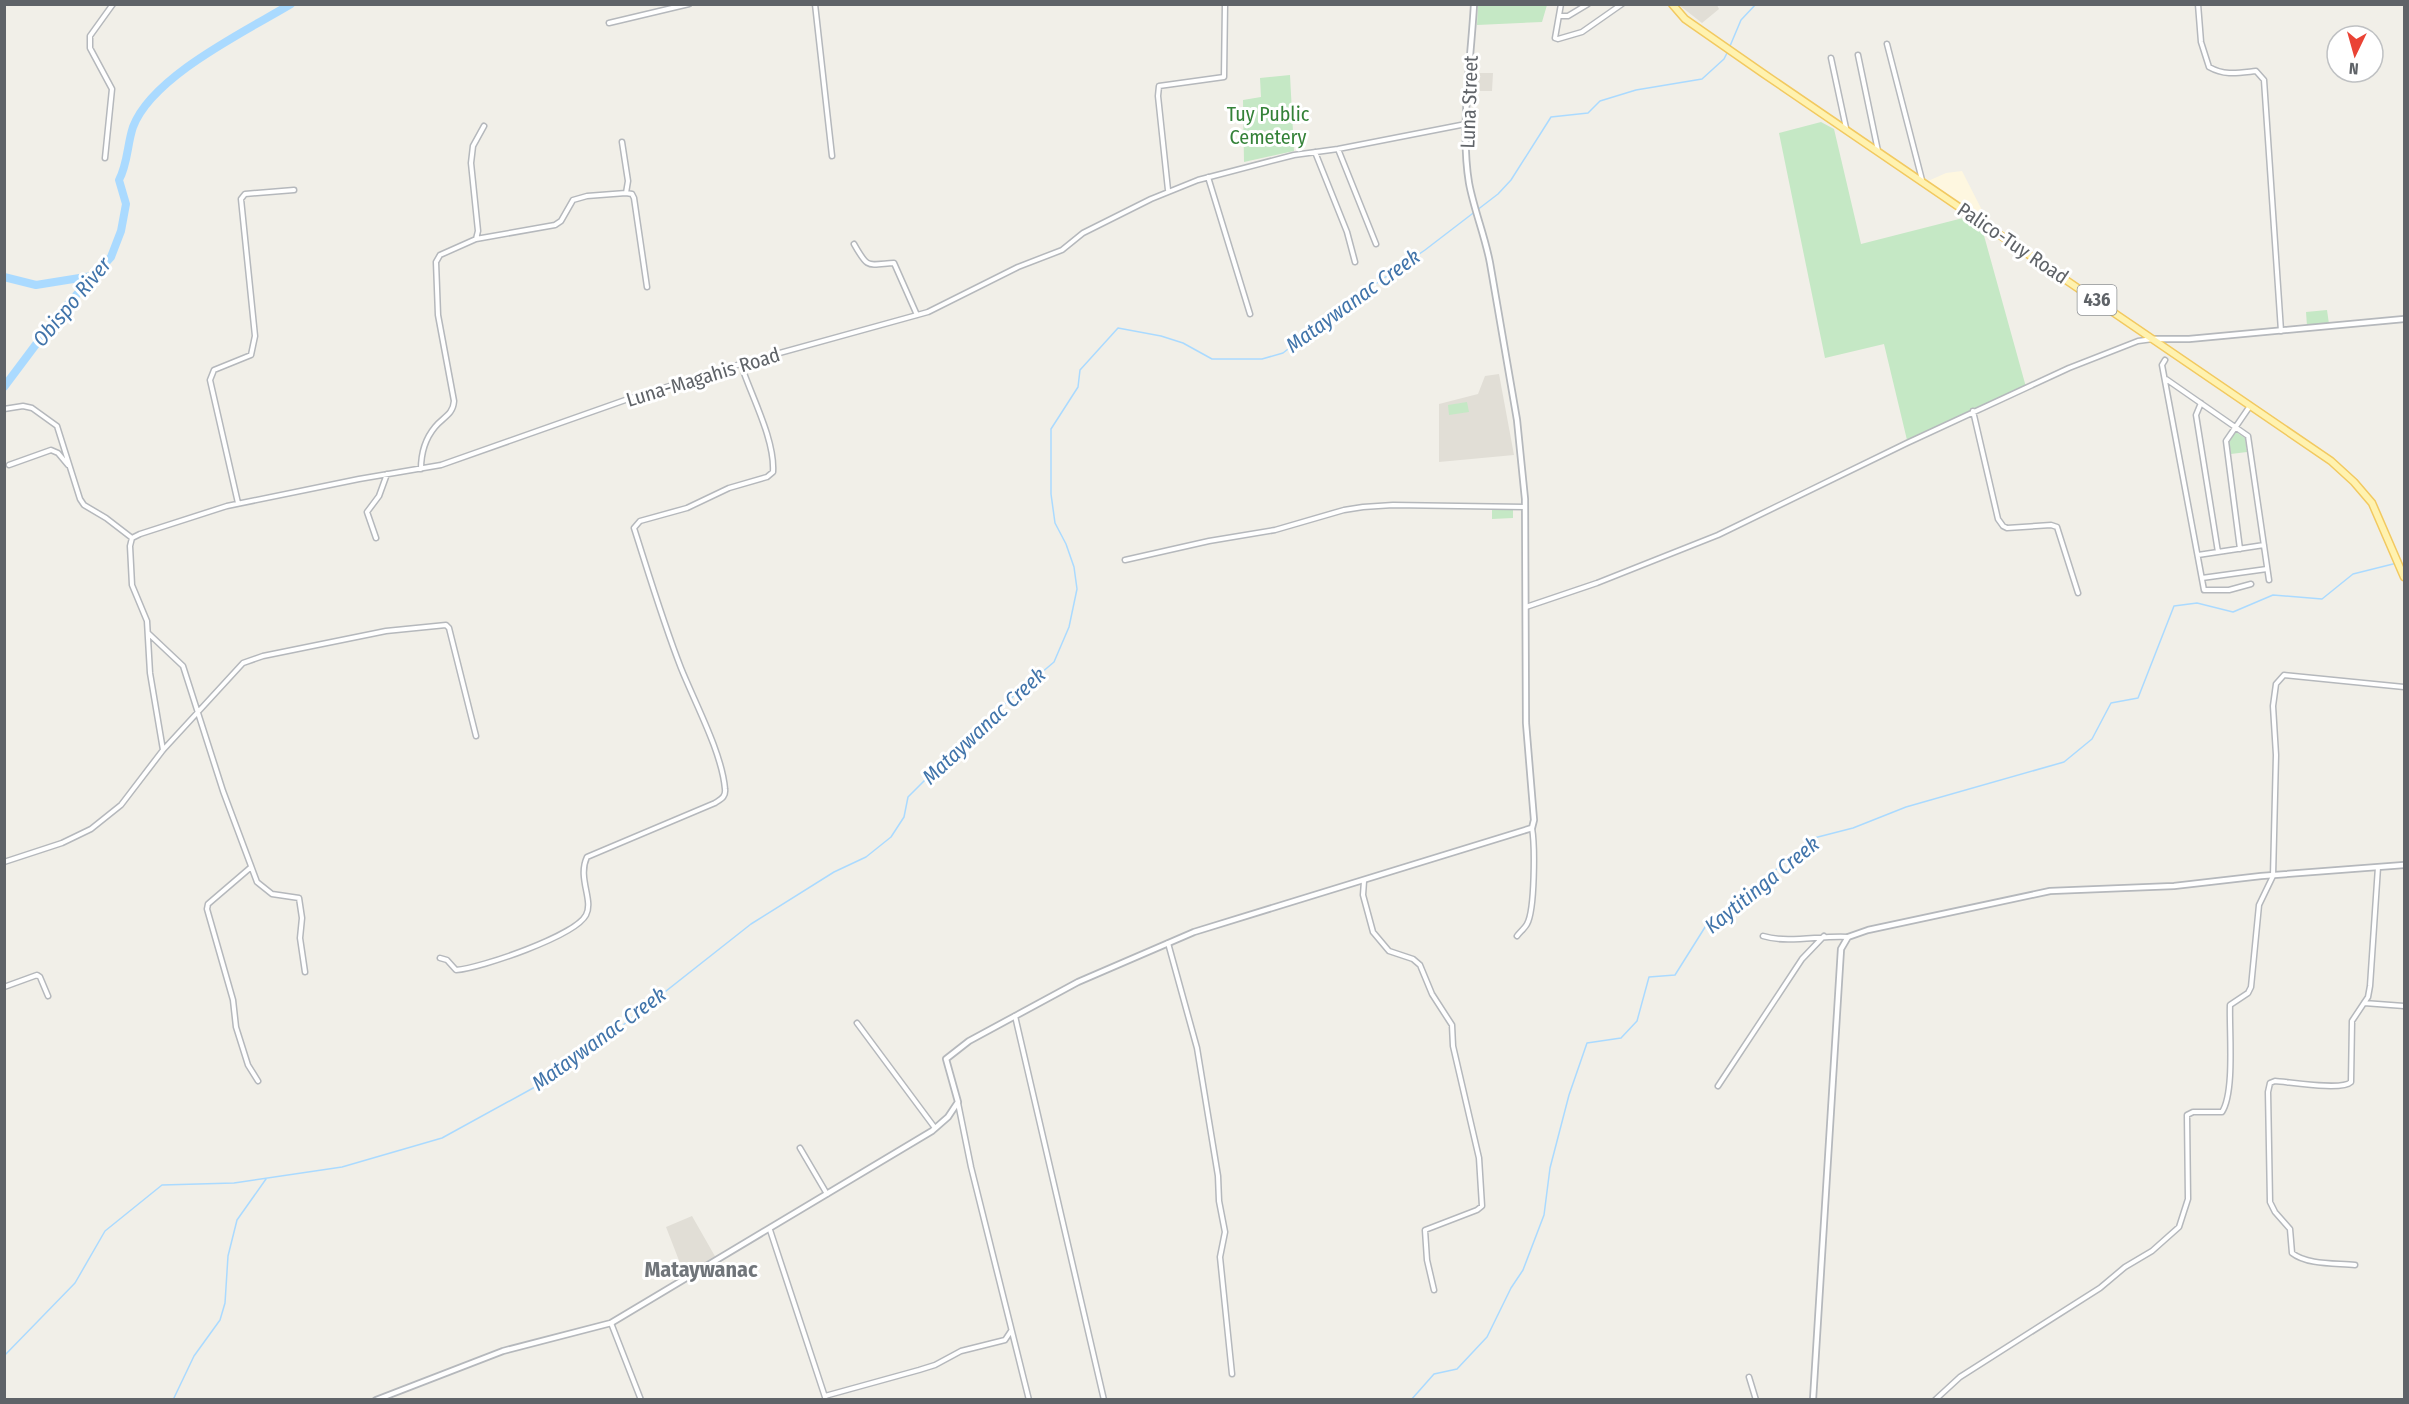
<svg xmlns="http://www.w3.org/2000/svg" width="2409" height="1404" font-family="'Fira Sans Condensed',sans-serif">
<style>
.commercial{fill:#fef7e0}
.education{fill:#e1ded6}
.green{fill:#c5e8c5}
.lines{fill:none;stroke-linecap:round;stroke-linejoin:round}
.stream{stroke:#aadaff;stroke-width:1.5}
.river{stroke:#aadaff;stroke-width:8}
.minor-casing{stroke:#b5b8bc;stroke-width:7}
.tertiary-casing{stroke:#b5b8bc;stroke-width:8}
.primary-casing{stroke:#f2c960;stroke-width:9}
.minor{stroke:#fff;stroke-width:4}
.tertiary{stroke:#fff;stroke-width:4.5}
.primary{stroke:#fff2af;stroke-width:6}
.labels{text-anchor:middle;stroke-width:6;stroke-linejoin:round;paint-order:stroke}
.shield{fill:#fff;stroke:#8f9295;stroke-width:1.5}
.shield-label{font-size:18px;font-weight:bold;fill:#5f6368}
.street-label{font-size:20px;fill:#5f6368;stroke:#fff}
.park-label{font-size:20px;fill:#348238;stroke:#fff}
.water-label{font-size:21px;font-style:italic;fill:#4174aa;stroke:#fff}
.quarter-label{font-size:22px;font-weight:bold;fill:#70757a;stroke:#fff}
</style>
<rect width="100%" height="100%" fill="#f1efe8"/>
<path class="commercial" d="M 1962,171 L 1984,214 L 1982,216 L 1928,181 L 1946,173 Z"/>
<path class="education" d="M 1679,5 L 1717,5 L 1719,9 L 1702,23 Z
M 1474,73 L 1493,73 L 1492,91 L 1474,91 Z
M 1499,374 L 1514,455 L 1439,462 L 1439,404 L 1478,394 L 1485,376 Z
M 692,1216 L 716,1258 L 685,1276 L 666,1227 Z"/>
<path class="green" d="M 1478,5 L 1478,4 L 1547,5 L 1542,22 L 1477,25 Z
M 1290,75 L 1294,151 L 1244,162 L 1243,100 L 1261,97 L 1260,78 Z
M 1821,122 L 1834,129 L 1861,244 L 1963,218 L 1983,232 L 2026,387 L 1907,440 L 1884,344 L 1825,358 L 1779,133 Z
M 2327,310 L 2329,324 L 2307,326 L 2306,312 Z
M 1467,402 L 1469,412 L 1449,415 L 1448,405 Z
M 2236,432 L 2245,438 L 2247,452 L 2231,454 L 2229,442 Z
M 1492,509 L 1513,509 L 1513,518 L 1492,519 Z"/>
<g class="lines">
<path class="stream" d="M 1730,46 L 1741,20 L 1756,4
M 4,1356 L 75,1283 L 105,1231 L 162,1185 L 234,1183 L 342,1167 L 442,1138 L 535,1087 L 609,1036 L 751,924 L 834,872 L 866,857 L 891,837 L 904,817 L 908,797 L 982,723 L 1054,662 L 1069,627 L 1077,589 L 1074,567 L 1066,544 L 1055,523 L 1051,494 L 1051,429 L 1078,387 L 1080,370 L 1118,328 L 1161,336 L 1183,343 L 1212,359 L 1262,359 L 1283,353 L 1336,311 L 1425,250 L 1498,194 L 1511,180 L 1551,117 L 1588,113 L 1600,101 L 1636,90 L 1702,79 L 1724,59 L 1728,51
M 173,1400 L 194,1356 L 220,1320 L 225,1303 L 228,1256 L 237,1220 L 266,1179
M 1411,1400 L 1434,1374 L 1457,1369 L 1487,1337 L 1511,1288 L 1523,1270 L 1544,1215 L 1550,1168 L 1569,1095 L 1587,1043 L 1621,1038 L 1637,1021 L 1649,977 L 1675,975 L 1707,924 L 1738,908 L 1772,873 L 1814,838 L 1853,828 L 1906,807 L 2064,762 L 2092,739 L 2111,703 L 2138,698 L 2174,606 L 2197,603 L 2233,612 L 2273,595 L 2322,599 L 2353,574 L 2397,563"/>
<path class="river" d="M 4,277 L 36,285 L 92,276
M 4,387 L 58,315 L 111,257 L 121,231 L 126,204 L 119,180 C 128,163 127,145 133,127 C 152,76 246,31 291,4"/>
<defs>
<path id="minor" d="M 815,4 L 832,156
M 1561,4 L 1555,38 L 1558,39 L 1582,32 L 1622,4
M 2198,4 L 2201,42 L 2209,67 C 2225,76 2238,73 2256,71 L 2264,80 L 2281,331
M 1559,16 L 1568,16 L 1588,4
M 609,23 L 689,4
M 1887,44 L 1922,180
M 1858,55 L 1878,151
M 1831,58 L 1846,128
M 1338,149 L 1376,244
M 1315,152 L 1347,232 L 1355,262
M 105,158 L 112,89 L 90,48 L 90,36 L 113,4
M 1208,177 L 1250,314
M 1168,190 L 1158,96 L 1159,86 L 1224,77 L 1225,4
M 626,193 L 632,194 L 634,198 L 647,287
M 476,239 L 555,225 L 561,221 L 573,200 L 587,196 L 626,193 L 628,181 L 622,142
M 854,244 C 868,269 867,265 894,263 L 917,315
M 2165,360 L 2162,365 L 2204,590 L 2229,590 L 2251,584
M 2166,379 L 2248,436 L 2269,580
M 2201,403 L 2196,415 L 2218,552
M 4,409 L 23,406 L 32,408 L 57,426 L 80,499 L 84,505 L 106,518 L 132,538
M 1973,411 L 1998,519 L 2003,526 L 2007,528 L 2051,525 L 2057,527 L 2078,593
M 9,465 L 51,450 L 58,453 L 68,465
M 421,469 C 421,454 425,439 435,427 C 443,417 453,415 454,401 L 438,315 L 436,262 L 440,255 L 476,239 L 478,231 L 471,163 L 473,146 L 484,126
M 238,503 L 210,380 L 214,370 L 251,355 L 255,336 L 241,199 L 245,194 L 294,190
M 376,538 L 367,512 L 379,496 L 387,474
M 2240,549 L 2226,441 L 2250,406
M 2198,555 L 2264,545
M 1125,560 L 1209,541 L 1275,530 L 1344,510 L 1363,507 L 1393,505 L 1525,507
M 2202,578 L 2267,569
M 1526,607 L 1597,583 L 1718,535 L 1907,443 L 2069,368 L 2138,341 L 2153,339
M 148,633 L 183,666 L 223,791 L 257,882 L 272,894 L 299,898 L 302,918 L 300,938 L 305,972
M 163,750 L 150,673 L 147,621 L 132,585 L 130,546 L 132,538 L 140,534 L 227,506 L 359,479 L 441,465 L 631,398 L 747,362 L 928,312 L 1018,267 L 1062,250 L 1083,233 L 1151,199 L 1198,180 L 1294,155 L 1338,149 L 1466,124
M 4,862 L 62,843 L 91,829 L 121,805 L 163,750 L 243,663 L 263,656 L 386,631 L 446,625 L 449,628 L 476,736
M 250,868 L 208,904 L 207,909 L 233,1000 L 236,1027 L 248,1065 L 258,1081
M 1364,881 L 1363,895 L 1373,932 L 1389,951 L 1413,959 L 1420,965 L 1432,994 L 1452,1025 L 1453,1046 L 1479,1158 L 1482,1206 L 1477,1210 L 1425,1230 L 1427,1260 L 1434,1290
M 1517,936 C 1520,932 1525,928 1527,924 C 1535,910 1535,845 1532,828
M 1763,936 C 1789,944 1821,935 1848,937
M 1168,943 L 1197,1048 L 1218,1176 L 1219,1201 L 1225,1232 L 1220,1257 L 1232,1374
M 440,958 L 447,960 L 456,970 C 481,968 575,936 586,915 C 594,900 577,878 587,857 L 715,803 C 721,799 726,797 725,789 C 722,753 695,703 681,668 C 663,622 649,575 634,528 L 640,521 L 687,508 L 729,488 L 767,477 L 773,472 C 775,442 754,401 744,373 L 746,362
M 4,987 L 37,975 L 40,977 L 48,996
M 2364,1003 L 2404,1006
M 1015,1016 L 1104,1400
M 857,1023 L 935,1128
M 1718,1086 L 1802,959 L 1824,936
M 958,1103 L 971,1167 L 1029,1400
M 800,1148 L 827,1194
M 770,1230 L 826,1400
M 2355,1265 C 2336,1263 2307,1265 2292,1253 L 2290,1229 L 2275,1212 L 2270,1202 L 2268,1092 L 2270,1083 L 2275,1081 C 2290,1082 2342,1091 2351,1082 L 2352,1021 L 2368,997 L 2370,986 L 2378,867
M 611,1323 L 641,1400
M 1749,1377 L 1756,1400
M 825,1396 L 919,1370 L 935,1365 L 961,1351 L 1005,1340 L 1011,1331
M 1935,1400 L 1960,1377 L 2100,1288 L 2125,1267 L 2152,1251 L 2179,1227 L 2188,1199 L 2187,1115 L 2193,1112 L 2222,1112 C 2235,1092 2229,1030 2230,1005 L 2248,993 L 2251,987 L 2259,905 L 2273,876 L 2276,755 L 2273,706 L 2276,684 L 2284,675 L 2404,687"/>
<path id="tertiary" d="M 2154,339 L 2189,339 L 2404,319
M 376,1400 L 503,1351 L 611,1323 L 932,1131 L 948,1117 L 958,1102 L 946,1059 L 969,1041 L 1078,982 L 1194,932 L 1532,828 L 1534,820 L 1526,723 L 1525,499 L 1517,420 L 1490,263 C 1485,236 1474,210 1469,183 C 1460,129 1471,60 1474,4
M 1813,1400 L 1841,949 L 1848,937 L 1868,930 L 2050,891 L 2174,886 L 2261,876 L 2404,865"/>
<path id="primary" d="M 1672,4 L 1685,19 L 1764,74 L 2331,461 L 2354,482 L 2372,503 L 2404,577"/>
</defs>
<use href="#minor" class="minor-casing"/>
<use href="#tertiary" class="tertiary-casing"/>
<use href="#primary" class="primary-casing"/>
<use href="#minor" class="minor"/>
<use href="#tertiary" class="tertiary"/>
<use href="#primary" class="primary"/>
</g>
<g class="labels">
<rect class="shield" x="2077.5" y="285" width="39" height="30" rx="4.5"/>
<g class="shield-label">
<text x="2097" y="306">436</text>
</g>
<g class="street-label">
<text transform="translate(1469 102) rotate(-88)" y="7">Luna Street</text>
<text transform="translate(2013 243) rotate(34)" y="7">Palico-Tuy Road</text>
<text transform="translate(703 377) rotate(-17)" y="7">Luna-Magahis Road</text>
</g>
<g class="park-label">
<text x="1268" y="121">Tuy Public<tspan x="1268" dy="23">Cemetery</tspan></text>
</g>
<g class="water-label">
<text transform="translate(1353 301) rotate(-36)" y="7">Mataywanac Creek</text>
<text transform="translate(72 302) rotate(-50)" y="7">Obispo River</text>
<text transform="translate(984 726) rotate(-43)" y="7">Mataywanac Creek</text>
<text transform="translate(1762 885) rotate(-39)" y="7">Kaytitinga Creek</text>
<text transform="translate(599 1039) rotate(-36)" y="7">Mataywanac Creek</text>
</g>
<g class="quarter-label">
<text x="701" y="1277">Mataywanac</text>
</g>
</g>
<rect width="2409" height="1404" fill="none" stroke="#5f6368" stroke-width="12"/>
<g transform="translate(2355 54) rotate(185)"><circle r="28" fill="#ffffff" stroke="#bfc1c3" stroke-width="1.5"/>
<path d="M0-4.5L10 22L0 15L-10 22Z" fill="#ea4335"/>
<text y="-9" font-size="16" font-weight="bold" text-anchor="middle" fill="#5f6368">N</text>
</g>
</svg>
